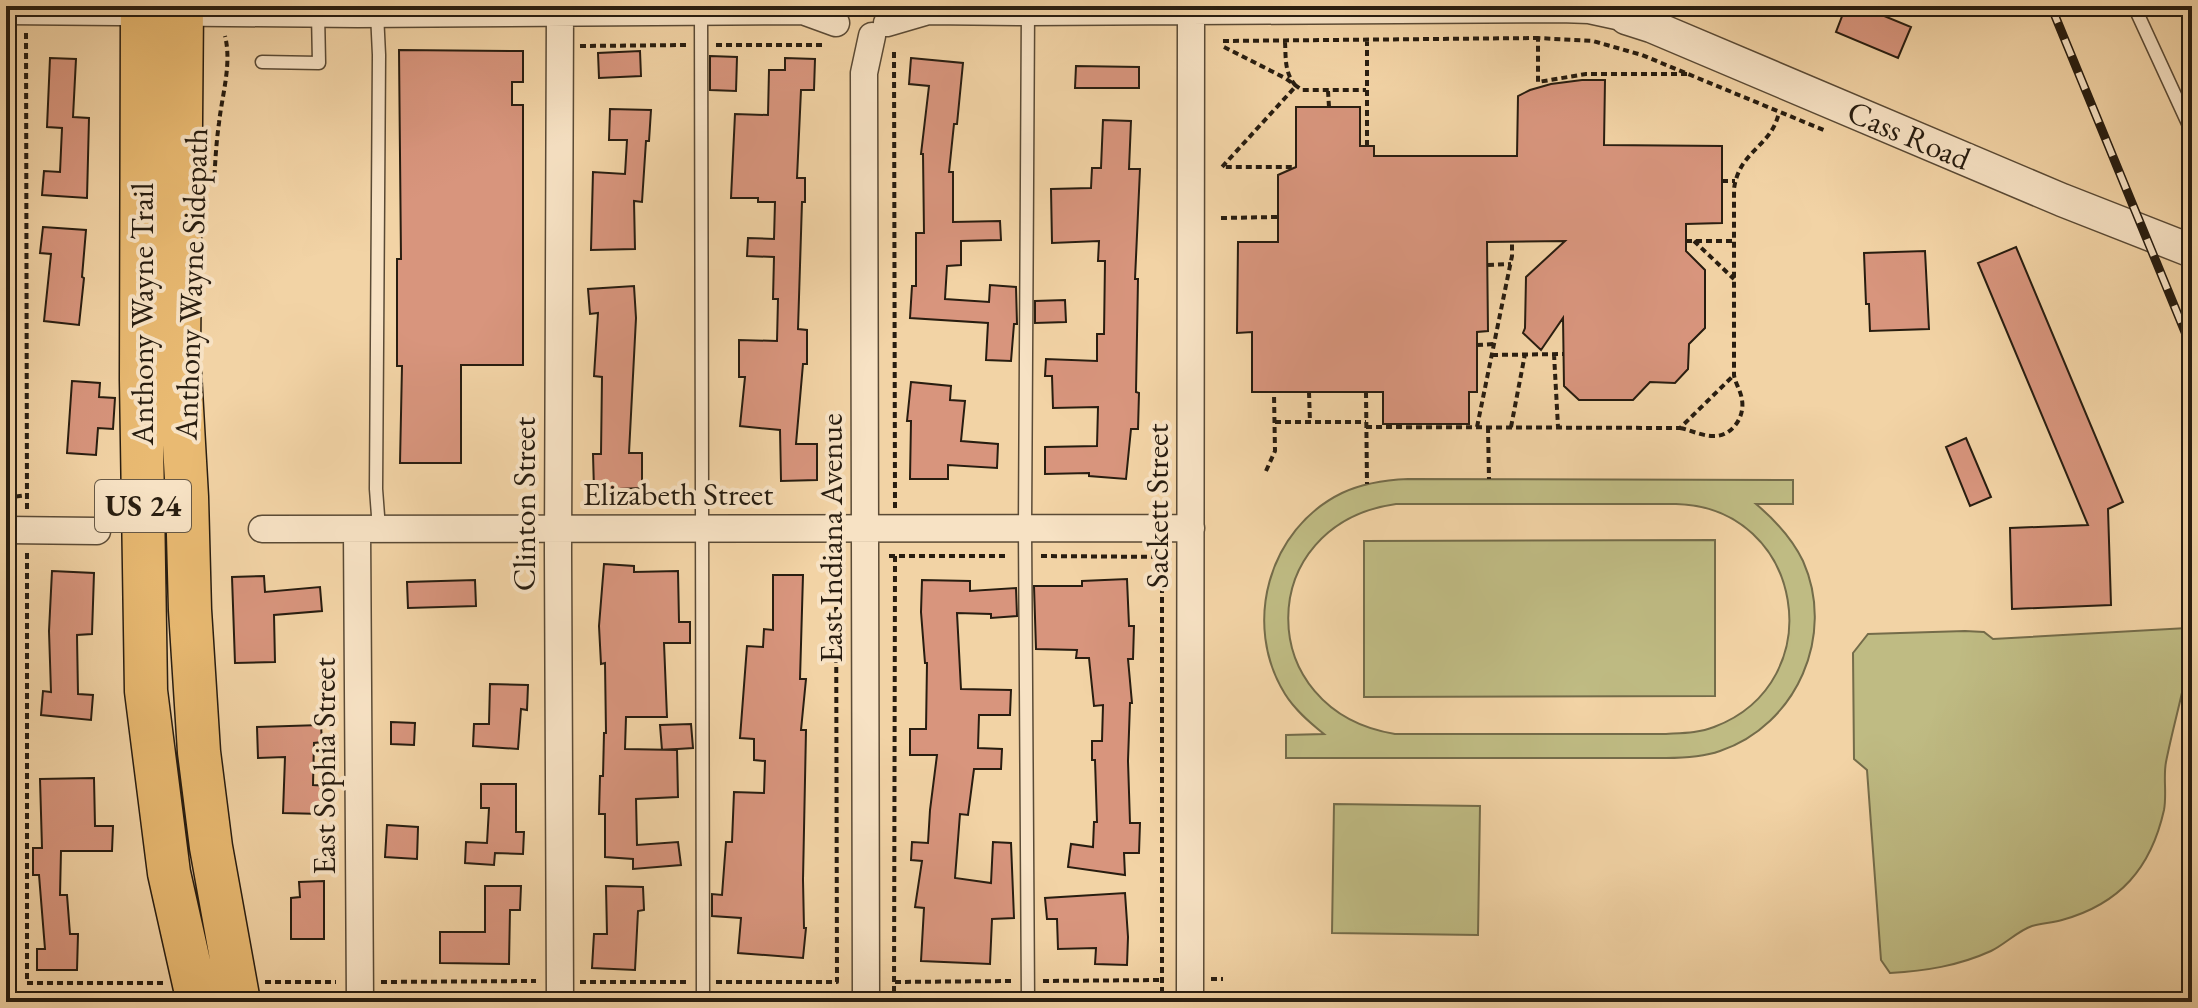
<svg xmlns="http://www.w3.org/2000/svg" width="2198" height="1008" font-family="'EB Garamond',serif">
<style>
.grass{fill:#bfbb83;stroke:#746c4a;stroke-width:2;fill-rule:evenodd}
.building{fill:#d8957d;stroke:#281d10;stroke-width:2}
.lines{fill:none;stroke-linecap:round;stroke-linejoin:round}
.service-casing{stroke:#5a4a35;stroke-width:15}
.minor-casing{stroke:#5a4a35;stroke-width:29}
.tertiary-casing{stroke:#5a4a35;stroke-width:35}
.trunk-casing{stroke:#281d10;stroke-width:45}
.path{stroke:#281d10;stroke-width:4;stroke-dasharray:6 4;stroke-linecap:butt}
.service{stroke:#f7e2c4;stroke-width:12}
.minor{stroke:#f7e2c4;stroke-width:26}
.tertiary{stroke:#f7e2c4;stroke-width:32}
.trunk{stroke:#e9ba72;stroke-width:42}
.rail-casing{stroke:#281d10;stroke-width:9}
.rail{stroke:#f7e2c4;stroke-width:6;stroke-dasharray:18;stroke-linecap:butt}
.labels{text-anchor:middle;stroke-width:8;stroke-linejoin:round;paint-order:stroke}
.shield{fill:#f7e2c4;stroke:#665846;stroke-width:2}
.shield-label{font-size:30px;font-weight:bold;fill:#281d10}
.street-label{font-size:32px;fill:#281d10;stroke:#f7e2c4}
</style>
<rect width="100%" height="100%" fill="#f2d3a5"/>
<filter id="stains"><feTurbulence type="fractalNoise" baseFrequency=".0025" numOctaves="4"/><feColorMatrix values="0 0 0 0 .2 0 0 0 0 .09 0 0 0 0 .02 0 0 0 .5 -.17"/></filter>
<radialGradient id="worn" r=".72"><stop offset=".6" stop-color="#630" stop-opacity="0"/><stop offset="1" stop-color="#630" stop-opacity=".3"/></radialGradient>
<path class="grass" d="M 1408,479 L 1793,480 L 1793,504 L 1756,504 C 1775,520 1792,538 1803,561 C 1836,635 1797,725 1720,751 C 1703,757 1684,758 1666,758 L 1286,758 L 1286,735 L 1324,734 C 1309,722 1295,710 1285,694 C 1242,625 1268,529 1342,493 C 1363,483 1385,480 1408,479 ZM 1396,504 L 1676,504 C 1804,507 1833,682 1714,727 C 1699,733 1682,733 1666,734 L 1395,734 C 1252,711 1253,524 1396,504 Z
M 1715,540 L 1715,696 L 1364,697 L 1364,541 Z
M 2187,628 L 2192,634 L 2192,643 C 2186,683 2174,722 2166,762 C 2163,777 2167,794 2164,810 C 2151,868 2120,904 2062,920 C 2052,923 2042,923 2032,926 C 2019,930 2004,945 1991,951 C 1958,966 1925,971 1890,973 L 1881,960 L 1867,770 L 1854,759 L 1853,653 L 1868,634 L 1965,631 L 1984,632 L 1993,639 Z
M 1334,804 L 1480,806 L 1478,935 L 1332,933 Z"/>
<path class="building" d="M 1846,6 L 1860,6 L 1911,27 L 1898,58 L 1836,32 Z
M 399,50 L 523,51 L 523,82 L 512,82 L 512,105 L 523,105 L 523,365 L 461,365 L 461,463 L 400,463 L 402,366 L 397,366 L 397,259 L 401,259 Z
M 640,51 L 641,76 L 599,78 L 598,53 Z
M 710,56 L 737,57 L 736,91 L 710,90 Z
M 50,58 L 76,59 L 73,117 L 89,118 L 87,198 L 42,195 L 44,171 L 60,172 L 62,128 L 47,127 Z
M 785,58 L 815,59 L 814,90 L 801,90 L 797,178 L 805,178 L 805,202 L 802,202 L 798,329 L 807,330 L 807,364 L 803,364 L 796,444 L 817,444 L 817,480 L 781,481 L 780,430 L 740,426 L 745,377 L 739,377 L 739,340 L 777,341 L 778,299 L 773,299 L 774,257 L 747,256 L 748,238 L 774,239 L 775,202 L 758,202 L 758,198 L 731,198 L 735,114 L 768,115 L 769,70 L 785,70 Z
M 911,58 L 963,63 L 957,124 L 954,124 L 949,172 L 953,172 L 953,222 L 1000,221 L 1001,240 L 961,241 L 961,265 L 947,266 L 945,299 L 989,302 L 990,285 L 1016,287 L 1017,324 L 1014,324 L 1011,361 L 986,360 L 988,323 L 910,318 L 912,286 L 916,286 L 916,233 L 924,233 L 923,154 L 921,154 L 929,86 L 909,84 Z
M 1076,66 L 1139,67 L 1139,88 L 1075,88 Z
M 1582,80 L 1605,80 L 1604,145 L 1722,146 L 1722,223 L 1686,224 L 1686,251 L 1705,270 L 1705,328 L 1689,344 L 1688,369 L 1675,383 L 1650,382 L 1633,400 L 1579,400 L 1564,386 L 1563,318 L 1541,350 L 1523,333 L 1525,328 L 1526,277 L 1565,241 L 1487,242 L 1488,331 L 1477,332 L 1477,392 L 1469,392 L 1469,424 L 1383,424 L 1383,392 L 1252,392 L 1252,332 L 1237,333 L 1238,242 L 1278,242 L 1278,175 L 1296,167 L 1296,107 L 1360,107 L 1360,146 L 1374,146 L 1374,156 L 1517,156 L 1518,96 L 1530,90 L 1551,84 Z
M 610,109 L 651,110 L 649,141 L 646,141 L 642,202 L 634,201 L 635,249 L 591,250 L 593,172 L 625,174 L 627,140 L 609,140 Z
M 1103,120 L 1131,121 L 1129,169 L 1140,169 L 1135,279 L 1138,279 L 1136,392 L 1139,393 L 1138,429 L 1131,429 L 1126,479 L 1089,476 L 1089,473 L 1045,474 L 1045,447 L 1097,446 L 1098,407 L 1053,408 L 1052,376 L 1045,376 L 1046,359 L 1097,361 L 1097,334 L 1104,334 L 1105,261 L 1098,261 L 1099,241 L 1052,243 L 1051,189 L 1091,188 L 1092,168 L 1101,168 Z
M 43,227 L 86,230 L 82,277 L 84,278 L 79,325 L 44,321 L 51,254 L 40,253 Z
M 2016,247 L 2123,502 L 2108,509 L 2111,605 L 2012,609 L 2010,528 L 2088,525 L 1978,263 Z
M 1925,251 L 1929,329 L 1870,331 L 1869,304 L 1866,304 L 1864,253 Z
M 634,286 L 636,318 L 629,453 L 642,453 L 642,488 L 594,490 L 593,454 L 601,454 L 602,377 L 594,376 L 598,313 L 590,314 L 588,289 Z
M 1065,300 L 1066,322 L 1035,323 L 1035,301 Z
M 72,381 L 100,383 L 99,397 L 115,398 L 113,429 L 98,428 L 96,455 L 67,453 Z
M 911,382 L 951,386 L 950,400 L 965,401 L 961,441 L 998,444 L 997,468 L 948,465 L 948,479 L 910,479 L 911,421 L 907,421 Z
M 1966,438 L 1991,497 L 1970,506 L 1946,447 Z
M 604,564 L 634,566 L 634,572 L 678,571 L 679,622 L 690,622 L 690,643 L 664,643 L 667,717 L 626,717 L 625,749 L 677,750 L 678,797 L 636,799 L 637,845 L 678,842 L 681,865 L 633,869 L 633,859 L 605,857 L 605,814 L 599,814 L 600,776 L 603,776 L 604,733 L 606,733 L 605,663 L 601,664 L 599,626 Z
M 52,571 L 94,573 L 92,634 L 77,635 L 78,694 L 93,695 L 91,720 L 41,715 L 43,691 L 51,692 L 49,631 Z
M 773,575 L 803,575 L 800,679 L 806,679 L 801,730 L 806,730 L 803,880 L 804,928 L 806,928 L 803,958 L 738,953 L 741,918 L 712,916 L 712,894 L 722,895 L 726,842 L 732,842 L 734,792 L 764,793 L 765,761 L 754,760 L 754,739 L 740,738 L 747,646 L 763,647 L 764,629 L 773,630 Z
M 264,576 L 265,592 L 320,587 L 322,611 L 274,615 L 275,662 L 235,663 L 232,577 Z
M 1127,579 L 1129,626 L 1134,626 L 1133,659 L 1128,659 L 1132,703 L 1130,703 L 1128,761 L 1130,823 L 1140,823 L 1139,853 L 1124,853 L 1125,875 L 1068,867 L 1071,844 L 1093,847 L 1094,822 L 1097,822 L 1095,760 L 1092,760 L 1092,741 L 1102,741 L 1103,705 L 1094,706 L 1089,658 L 1076,658 L 1077,650 L 1036,649 L 1034,586 L 1082,586 L 1082,581 Z
M 475,580 L 476,606 L 408,608 L 407,582 Z
M 922,580 L 970,581 L 970,591 L 1016,588 L 1017,616 L 991,618 L 991,614 L 957,613 L 961,689 L 1011,690 L 1010,715 L 979,715 L 978,748 L 1002,749 L 1001,769 L 974,769 L 968,815 L 960,814 L 955,878 L 991,883 L 993,842 L 1011,843 L 1014,918 L 992,919 L 990,964 L 921,961 L 924,908 L 915,907 L 922,861 L 911,860 L 912,842 L 928,843 L 930,810 L 937,755 L 910,755 L 910,729 L 926,729 L 927,663 L 925,663 L 921,612 Z
M 490,684 L 528,685 L 527,710 L 521,709 L 518,749 L 473,746 L 474,724 L 489,724 Z
M 391,722 L 415,723 L 414,745 L 391,744 Z
M 691,724 L 693,748 L 662,750 L 660,725 Z
M 321,725 L 322,742 L 314,743 L 313,785 L 330,786 L 329,806 L 322,806 L 322,814 L 283,813 L 285,757 L 258,758 L 257,727 Z
M 94,778 L 95,826 L 113,826 L 112,851 L 61,851 L 60,895 L 67,895 L 70,934 L 78,934 L 77,970 L 37,970 L 37,949 L 45,949 L 39,875 L 33,875 L 33,848 L 42,848 L 40,779 Z
M 481,784 L 516,784 L 516,832 L 524,832 L 523,854 L 495,853 L 494,865 L 465,863 L 466,842 L 487,843 L 489,808 L 481,808 Z
M 387,825 L 418,827 L 417,859 L 385,857 Z
M 324,881 L 324,939 L 291,939 L 291,898 L 300,897 L 299,882 Z
M 485,886 L 521,886 L 520,910 L 510,910 L 509,964 L 440,963 L 440,932 L 485,932 Z
M 606,886 L 643,887 L 644,910 L 638,911 L 635,970 L 592,968 L 594,934 L 607,934 Z
M 1125,893 L 1128,937 L 1127,965 L 1095,964 L 1096,948 L 1058,949 L 1057,919 L 1047,919 L 1045,898 Z"/>
<g class="lines">
<defs>
<path id="service" d="M 2134,6 L 2192,132
M 701,9 L 703,1002
M 377,13 L 379,55 L 376,489 L 379,529
M 262,62 L 319,63 L 318,13
M 1028,1002 L 1025,528 L 1028,9"/>
<path id="minor" d="M 560,6 L 558,552 L 560,1002
M 6,11 L 358,14 L 803,11 L 836,23
M 887,23 L 928,11 L 1028,12 L 1560,9 L 1589,10 L 1626,18 L 1631,6
M 262,529 L 1191,528
M 6,530 L 97,531
M 357,530 L 360,1002
M 866,1002 L 864,73 L 872,36
M 1190,1002 L 1191,10"/>
<path id="tertiary" d="M 1626,18 L 1651,26 L 2062,200 L 2192,251"/>
<path id="trunk" d="M 142,6 L 141,380 L 146,691 L 169,873 L 198,1002
M 182,6 L 179,355 L 187,497 L 190,610 L 199,752 L 211,847 L 239,1002"/>
</defs>
<use href="#service" class="service-casing"/>
<use href="#minor" class="minor-casing"/>
<use href="#tertiary" class="tertiary-casing"/>
<use href="#trunk" class="trunk-casing"/>
<path class="path" d="M 26,33 L 27,509
M 1367,40 L 1367,145
M 1223,41 L 1538,38
M 1285,42 C 1286,57 1284,73 1296,86 L 1222,167 L 1296,167
M 716,45 L 824,45
M 580,46 L 688,45
M 1224,47 L 1285,78 L 1302,90 L 1366,90
M 894,52 L 895,508
M 1687,74 L 1586,74 L 1538,82 L 1538,38 L 1593,41 L 1642,55 L 1826,131
M 1328,91 L 1329,107
M 1722,181 L 1735,181
M 214,186 C 215,165 216,144 219,123 C 222,95 232,64 225,36
M 1221,218 L 1278,217
M 1686,241 L 1734,241
M 1694,241 L 1734,279
M 1488,265 L 1511,264
M 1477,345 L 1494,344
M 1554,354 L 1558,427
M 1492,355 L 1563,354
M 1309,392 L 1310,422
M 1366,392 L 1367,484
M 1275,422 L 1366,422
M 1366,427 L 1680,428 L 1734,375
M 1477,427 L 1512,256 L 1512,242
M 1488,427 L 1489,479
M 1511,427 L 1525,354
M 1680,428 C 1691,430 1701,436 1713,436 C 1731,437 1745,418 1742,400 C 1741,391 1735,383 1734,375 L 1734,189 C 1739,150 1772,147 1779,112
M 1266,471 L 1275,451 L 1274,393
M 6,498 L 27,495
M 27,553 L 27,983 L 165,983
M 889,556 L 1008,556
M 1041,556 L 1168,557
M 1162,557 L 1162,1002
M 1211,979 L 1223,979
M 1043,981 L 1163,980
M 265,982 L 336,982
M 381,982 L 536,981
M 580,982 L 688,982
M 716,982 L 837,982 L 836,559 L 844,559
M 895,982 L 1015,981
M 894,1002 L 895,556"/>
<use href="#service" class="service"/>
<use href="#minor" class="minor"/>
<use href="#tertiary" class="tertiary"/>
<use href="#trunk" class="trunk"/>
<defs>
<path id="rail" d="M 2051,6 L 2192,349"/>
</defs>
<use href="#rail" class="rail-casing"/>
<use href="#rail" class="rail"/>
</g>
<g class="labels">
<rect class="shield" x="95" y="480" width="96" height="52" rx="6"/>
<g class="shield-label">
<text x="143" y="516">US 24</text>
</g>
<g class="street-label">
<text transform="translate(1909 135) rotate(23)" y="11">Cass Road</text>
<text transform="translate(191 284) rotate(-88)" y="11">Anthony Wayne Sidepath</text>
<text transform="translate(142 314) rotate(-90)" y="11">Anthony Wayne Trail</text>
<text x="678" y="505">Elizabeth Street</text>
<text transform="translate(524 504) rotate(-90)" y="11">Clinton Street</text>
<text transform="translate(1157 506) rotate(-90)" y="11">Sackett Street</text>
<text transform="translate(831 538) rotate(-90)" y="11">East Indiana Avenue</text>
<text transform="translate(324 766) rotate(-90)" y="11">East Sophia Street</text>
</g>
</g>
<rect width="2198" height="1008" fill="none" stroke="#f2d3a5" stroke-width="32"/>
<rect x="8" y="8" width="2182" height="992" fill="none" stroke="#281d10" stroke-width="4"/>
<rect x="16" y="16" width="2166" height="976" fill="none" stroke="#281d10" stroke-width="2"/>
<rect width="100%" height="100%" filter="url(#stains)"/>
<rect width="100%" height="100%" fill="url(#worn)"/>
</svg>
